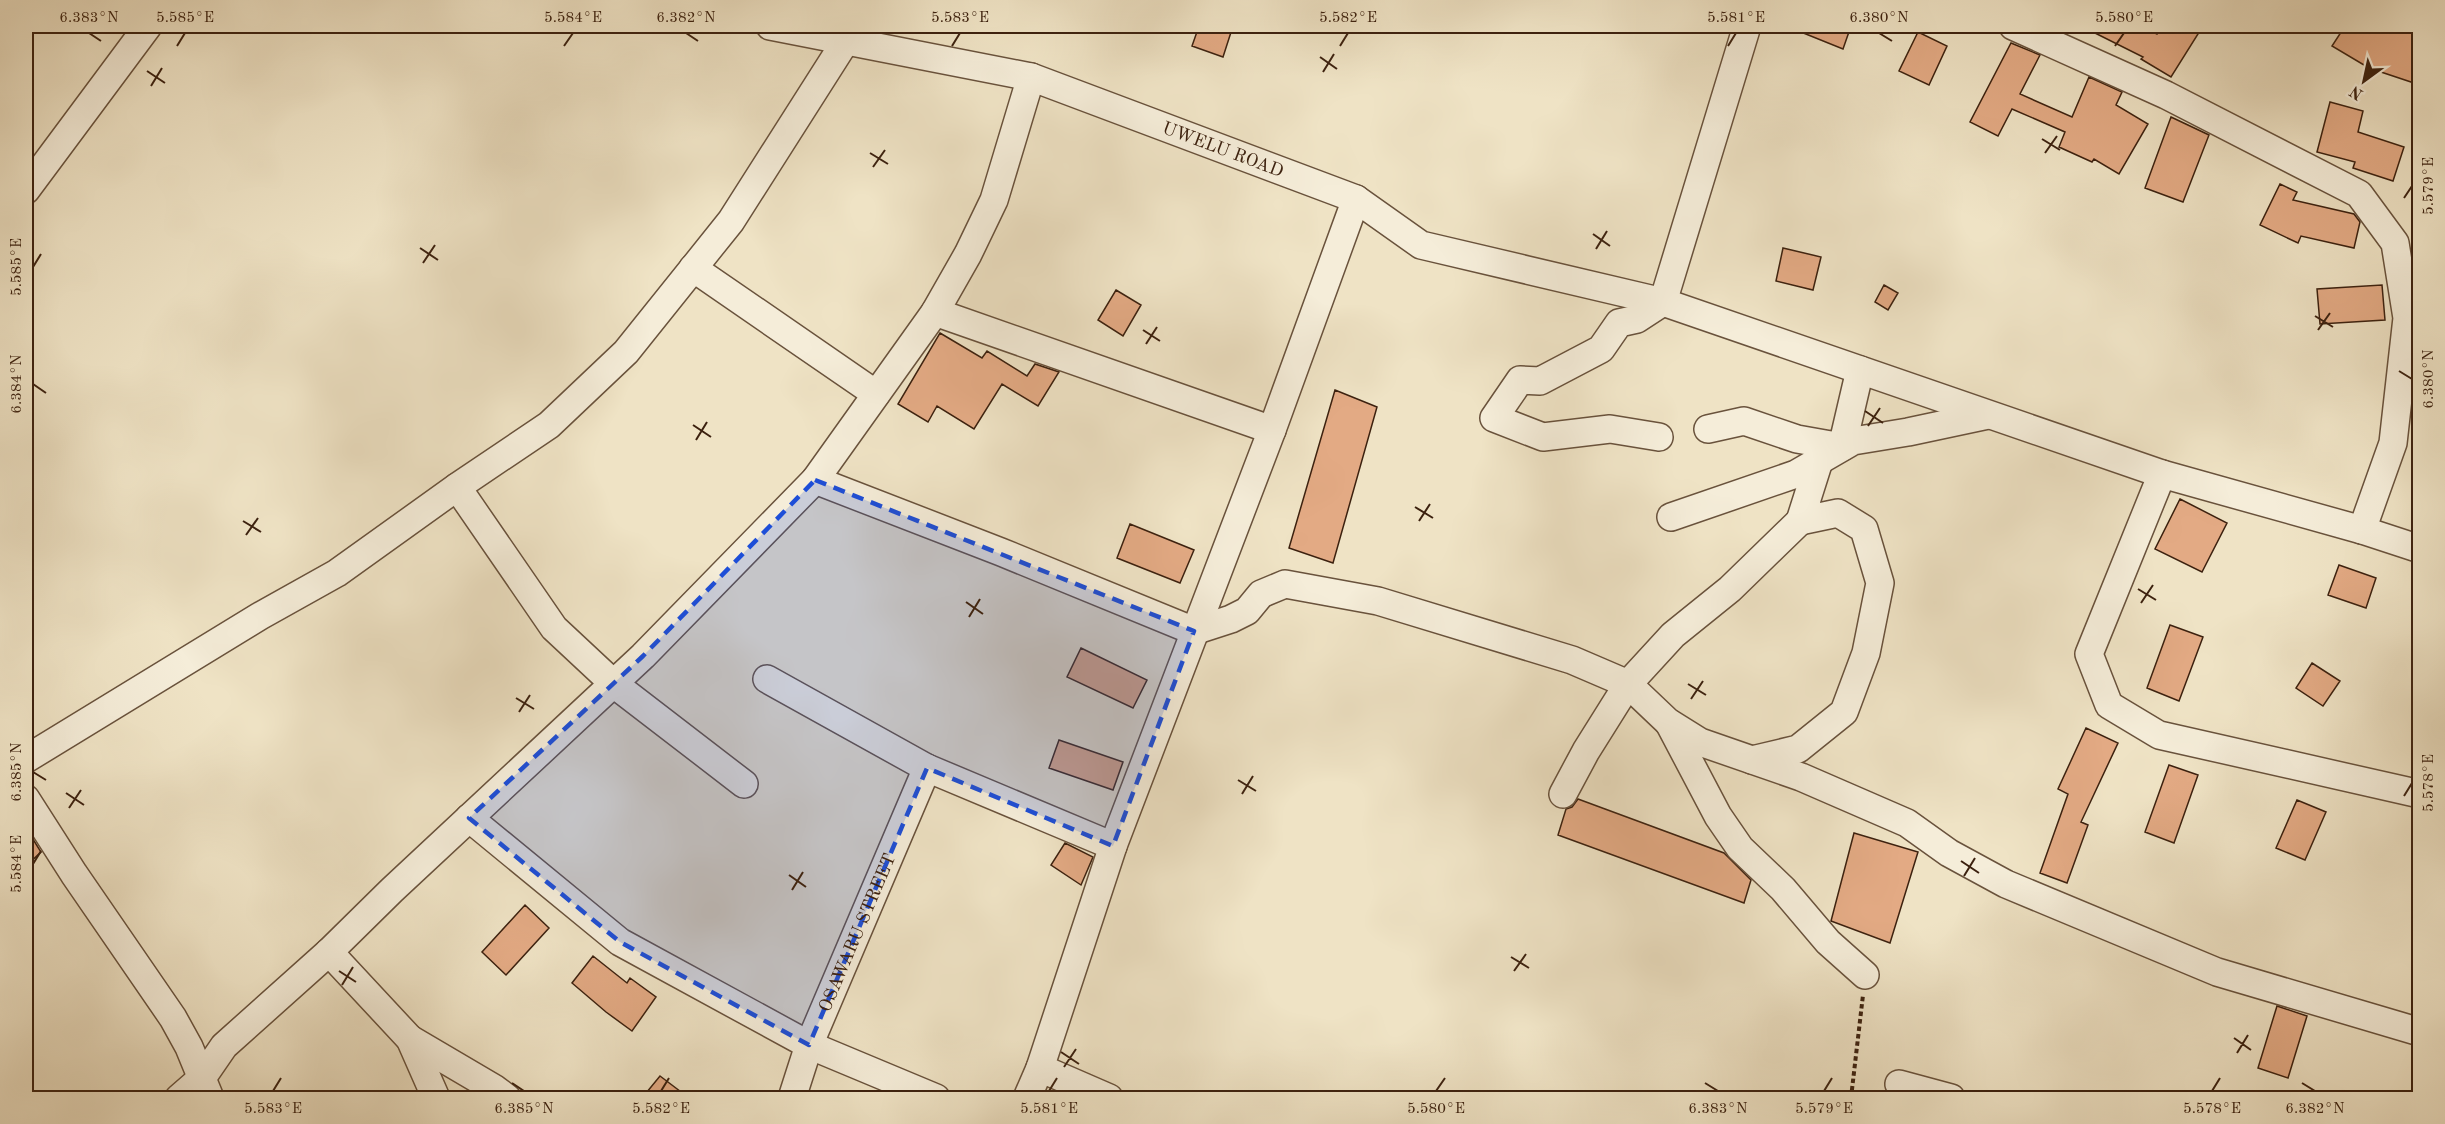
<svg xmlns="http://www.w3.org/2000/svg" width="2445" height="1124" font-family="'Old Standard TT',serif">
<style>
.building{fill:#e3aa84;stroke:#3c210f;stroke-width:1.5}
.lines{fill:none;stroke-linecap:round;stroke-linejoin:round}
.minor-casing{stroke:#69523c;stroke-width:30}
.path{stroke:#3c210f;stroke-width:4;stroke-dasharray:4.5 3;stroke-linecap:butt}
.minor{stroke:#f5edd9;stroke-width:27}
.marked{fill:#1d4ed8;fill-opacity:0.2;stroke:#1d4ed8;stroke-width:4.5;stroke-dasharray:12 8;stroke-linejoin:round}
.ticks{fill:none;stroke:#3c210f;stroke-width:2}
.labels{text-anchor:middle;stroke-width:5;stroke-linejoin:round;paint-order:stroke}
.street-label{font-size:18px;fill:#3c210f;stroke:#f5edd9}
.neatline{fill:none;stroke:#3c210f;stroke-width:2}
.ticks-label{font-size:15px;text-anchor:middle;fill:#3c210f}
</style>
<rect width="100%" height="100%" fill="#efe3c5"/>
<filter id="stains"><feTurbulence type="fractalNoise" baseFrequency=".00333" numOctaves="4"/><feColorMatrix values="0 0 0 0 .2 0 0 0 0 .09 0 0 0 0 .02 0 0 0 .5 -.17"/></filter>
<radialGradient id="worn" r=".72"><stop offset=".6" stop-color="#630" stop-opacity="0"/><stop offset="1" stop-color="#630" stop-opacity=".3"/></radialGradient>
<path class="building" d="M 1199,26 L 1233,26 L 1223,57 L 1192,46 Z
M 1786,26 L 1851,26 L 1843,49 Z
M 2081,26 L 2140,26 L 2157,34 L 2162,26 L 2203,26 L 2171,77 L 2141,59 L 2143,57 Z
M 2345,26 L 2420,26 L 2420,66 L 2414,83 L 2369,68 L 2332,46 Z
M 1918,32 L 1947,46 L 1929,85 L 1899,71 Z
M 2011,43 L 2040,55 L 2020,94 L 2072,117 L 2089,77 L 2122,92 L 2116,105 L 2148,124 L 2119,174 L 2094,159 L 2092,162 L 2059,147 L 2065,132 L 2012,109 L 1998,136 L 1970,122 Z
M 2330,102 L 2363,111 L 2358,132 L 2404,147 L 2393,181 L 2353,168 L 2355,162 L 2317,152 Z
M 2171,117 L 2209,135 L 2183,202 L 2145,188 Z
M 2280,184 L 2297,192 L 2293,200 L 2354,214 L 2360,222 L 2354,248 L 2301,236 L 2298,243 L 2260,225 Z
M 1783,248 L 1821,257 L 1813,290 L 1776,281 Z
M 1884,285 L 1898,293 L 1888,310 L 1875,302 Z
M 2382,285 L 2385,320 L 2320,324 L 2317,289 Z
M 1116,290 L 1141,305 L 1123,336 L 1098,320 Z
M 940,333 L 982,358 L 987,351 L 1027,376 L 1035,364 L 1059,372 L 1038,406 L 1002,384 L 974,429 L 937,406 L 928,422 L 898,404 Z
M 1335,390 L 1377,407 L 1333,563 L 1289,548 Z
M 2180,499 L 2227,523 L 2202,572 L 2155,549 Z
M 1130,524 L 1194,550 L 1180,583 L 1117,558 Z
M 2339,565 L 2376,578 L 2366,608 L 2328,595 Z
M 2170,625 L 2203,637 L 2179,701 L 2147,688 Z
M 1081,648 L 1147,680 L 1133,708 L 1067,677 Z
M 2312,663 L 2340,681 L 2323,706 L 2296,688 Z
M 2086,728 L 2118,743 L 2081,822 L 2088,825 L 2067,883 L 2040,873 L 2068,794 L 2058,789 Z
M 1059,740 L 1123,762 L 1113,790 L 1049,768 Z
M 2169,765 L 2198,775 L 2174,843 L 2145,832 Z
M 1578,799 L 1724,853 L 1751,880 L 1744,903 L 1558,835 L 1566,809 L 1572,807 Z
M 2297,800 L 2326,812 L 2305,860 L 2276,848 Z
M 26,828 L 41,852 L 26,866 Z
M 1854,833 L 1918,852 L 1890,943 L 1831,921 Z
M 1065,843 L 1093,857 L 1081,885 L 1051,865 Z
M 525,905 L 549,928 L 506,975 L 482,952 Z
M 593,956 L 627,983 L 630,978 L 656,997 L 632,1031 L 606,1012 L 572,983 Z
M 2277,1006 L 2307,1016 L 2288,1078 L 2258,1068 Z
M 660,1076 L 689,1098 L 642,1098 Z"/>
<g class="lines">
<defs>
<g id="minor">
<path id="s1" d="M 770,26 L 1031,77 L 1356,199 L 1421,245 L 1663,302 L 2162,474 L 2362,530 L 2420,549"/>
<path d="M 2013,26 L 2166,95 L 2359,194 L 2395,243 L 2407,318 L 2393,443 L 2362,530"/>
<path d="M 26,190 L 148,26"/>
<path d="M 693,268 L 876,394"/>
<path d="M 935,312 L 1272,430"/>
<path d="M 1708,429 L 1744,421 L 1797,439 L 1842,447 L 1860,370"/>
<path d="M 1659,437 L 1610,429 L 1543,437 L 1494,418 L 1520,380 L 1540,381 L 1601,349 L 1619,323 L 1637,319 L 1663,302 L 1747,26"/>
<path d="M 2162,474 L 2089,654 L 2109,705 L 2159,735 L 2420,794"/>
<path d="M 815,480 L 1001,552 L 1194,631 L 1231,619 L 1247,611 L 1261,594 L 1285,584 L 1378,601 L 1572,660 L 1628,684 L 1668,722 L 1700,742 L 1801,777 L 1907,823 L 1949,853 L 2006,884 L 2217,972 L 2420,1032"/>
<path d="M 457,487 L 554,628 L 614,684 L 744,784"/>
<path d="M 1671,517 L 1796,474 L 1853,441 L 1908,432 L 1988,415"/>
<path d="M 767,679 L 927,768 L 1113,846"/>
<path d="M 1669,723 L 1718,816 L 1740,848 L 1783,889 L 1828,942 L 1865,975"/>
<path d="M 26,759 L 260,616 L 337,573 L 457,487 L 549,425 L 626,352 L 731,221 L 845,42"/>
<path d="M 1752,760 L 1798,749 L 1844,712 L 1866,653 L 1880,583 L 1864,529 L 1838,513 L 1800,521 L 1819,461"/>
<path d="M 1563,794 L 1586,751 L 1628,684 L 1673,635 L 1730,589 L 1800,521"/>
<path d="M 26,799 L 74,874 L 173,1018 L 189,1047 L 210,1098"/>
<path d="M 469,818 L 620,942 L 809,1045 L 936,1098"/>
<path d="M 329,952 L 410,1039 L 436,1098"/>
<path d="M 410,1039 L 495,1089 L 507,1098"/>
<path d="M 1040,1068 L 1109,1098"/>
<path d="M 1899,1084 L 1951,1098"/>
<path d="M 179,1098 L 202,1078 L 224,1046 L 329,952 L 392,890 L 643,656 L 815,480 L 935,312 L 968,254 L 994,200 L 1031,77"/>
<path id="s2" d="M 792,1098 L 809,1045 L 927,768"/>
<path d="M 1027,1098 L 1040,1068 L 1113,846 L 1272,430 L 1356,199"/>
</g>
</defs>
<use href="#minor" class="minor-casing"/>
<path class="path" d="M 1851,1098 L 1863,995"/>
<use href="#minor" class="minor"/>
</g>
<path class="marked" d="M 815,480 L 1194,631 L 1113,846 L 927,768 L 809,1045 L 620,942 L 469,818 L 643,656 Z"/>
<path class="ticks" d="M 89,33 L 101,41M 686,33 L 698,41M 1879,33 L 1892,41M 177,46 L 185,33M 564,46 L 573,33M 952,46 L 960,33M 1340,46 L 1348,33M 1728,46 L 1736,33M 2115,46 L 2124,33M 1320,57 L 1337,69M 147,71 L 165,83M 1323,72 L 1334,54M 151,86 L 162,68M 2042,139 L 2060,150M 870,153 L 888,164M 2045,153 L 2057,136M 873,167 L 885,150M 2404,198 L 2412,186M 1593,234 L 1610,246M 420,248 L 438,260M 1596,249 L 1607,231M 423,263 L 435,245M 33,267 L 41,254M 2315,316 L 2333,327M 1143,330 L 1160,341M 2318,330 L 2330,313M 1146,344 L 1157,327M 2399,371 L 2412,379M 33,384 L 46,393M 1865,411 L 1883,423M 693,425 L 711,437M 1868,426 L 1880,408M 696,440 L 707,422M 1415,507 L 1433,518M 243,521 L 261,532M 1419,521 L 1430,504M 246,535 L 258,518M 2138,589 L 2156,600M 966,602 L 983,614M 2141,603 L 2153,585M 969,617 L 980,599M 1688,684 L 1706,695M 516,698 L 534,709M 1691,699 L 1703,681M 519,712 L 530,695M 33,772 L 46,780M 1238,780 L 1256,791M 66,793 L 84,805M 1242,794 L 1253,776M 2404,796 L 2412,783M 69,808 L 81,790M 1961,861 L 1979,873M 33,864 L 41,851M 789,875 L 806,887M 1964,876 L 1975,858M 792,890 L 803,872M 1511,957 L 1529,968M 339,971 L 356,982M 1514,971 L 1526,954M 342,985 L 353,967M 2234,1038 L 2251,1050M 1061,1052 L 1079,1064M 2237,1053 L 2248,1035M 1064,1067 L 1076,1049M 512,1083 L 524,1091M 1705,1083 L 1718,1091M 2302,1083 L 2315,1091M 273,1091 L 281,1078M 661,1091 L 669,1078M 1049,1091 L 1057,1078M 1436,1091 L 1445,1078M 1824,1091 L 1832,1078M 2212,1091 L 2220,1078"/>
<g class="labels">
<g class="street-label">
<text dy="6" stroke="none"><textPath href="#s1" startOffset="471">UWELU ROAD</textPath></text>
<text dy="6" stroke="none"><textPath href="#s2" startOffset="178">OSAWARU STREET</textPath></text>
</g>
</g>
<rect width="2445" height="1124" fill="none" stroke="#efe3c5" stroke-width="66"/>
<g transform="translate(2364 81) rotate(213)" stroke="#f5edd9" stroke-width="4.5" paint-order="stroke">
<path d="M0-4.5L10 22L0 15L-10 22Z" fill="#3c210f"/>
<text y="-9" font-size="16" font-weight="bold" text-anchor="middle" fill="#3c210f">N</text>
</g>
<rect x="33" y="33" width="2379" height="1058" class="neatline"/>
<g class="ticks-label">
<text x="89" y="22">6.383°N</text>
<text x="185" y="22">5.585°E</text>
<text x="573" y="22">5.584°E</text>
<text x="686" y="22">6.382°N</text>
<text x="960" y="22">5.583°E</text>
<text x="1348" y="22">5.582°E</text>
<text x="1736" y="22">5.581°E</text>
<text x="1879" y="22">6.380°N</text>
<text x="2124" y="22">5.580°E</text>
<text transform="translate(2428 186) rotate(-90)" y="5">5.579°E</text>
<text transform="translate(16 267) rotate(-90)" y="5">5.585°E</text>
<text transform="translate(2428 379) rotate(-90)" y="5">6.380°N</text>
<text transform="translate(16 384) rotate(-90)" y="5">6.384°N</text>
<text transform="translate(16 772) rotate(-90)" y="5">6.385°N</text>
<text transform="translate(2428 783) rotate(-90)" y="5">5.578°E</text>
<text transform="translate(16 864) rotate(-90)" y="5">5.584°E</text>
<text x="273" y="1113">5.583°E</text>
<text x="524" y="1113">6.385°N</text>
<text x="661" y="1113">5.582°E</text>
<text x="1049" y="1113">5.581°E</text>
<text x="1436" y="1113">5.580°E</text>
<text x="1718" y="1113">6.383°N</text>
<text x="1824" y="1113">5.579°E</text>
<text x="2212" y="1113">5.578°E</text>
<text x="2315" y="1113">6.382°N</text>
</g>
<rect width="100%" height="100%" filter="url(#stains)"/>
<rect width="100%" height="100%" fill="url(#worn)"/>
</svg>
